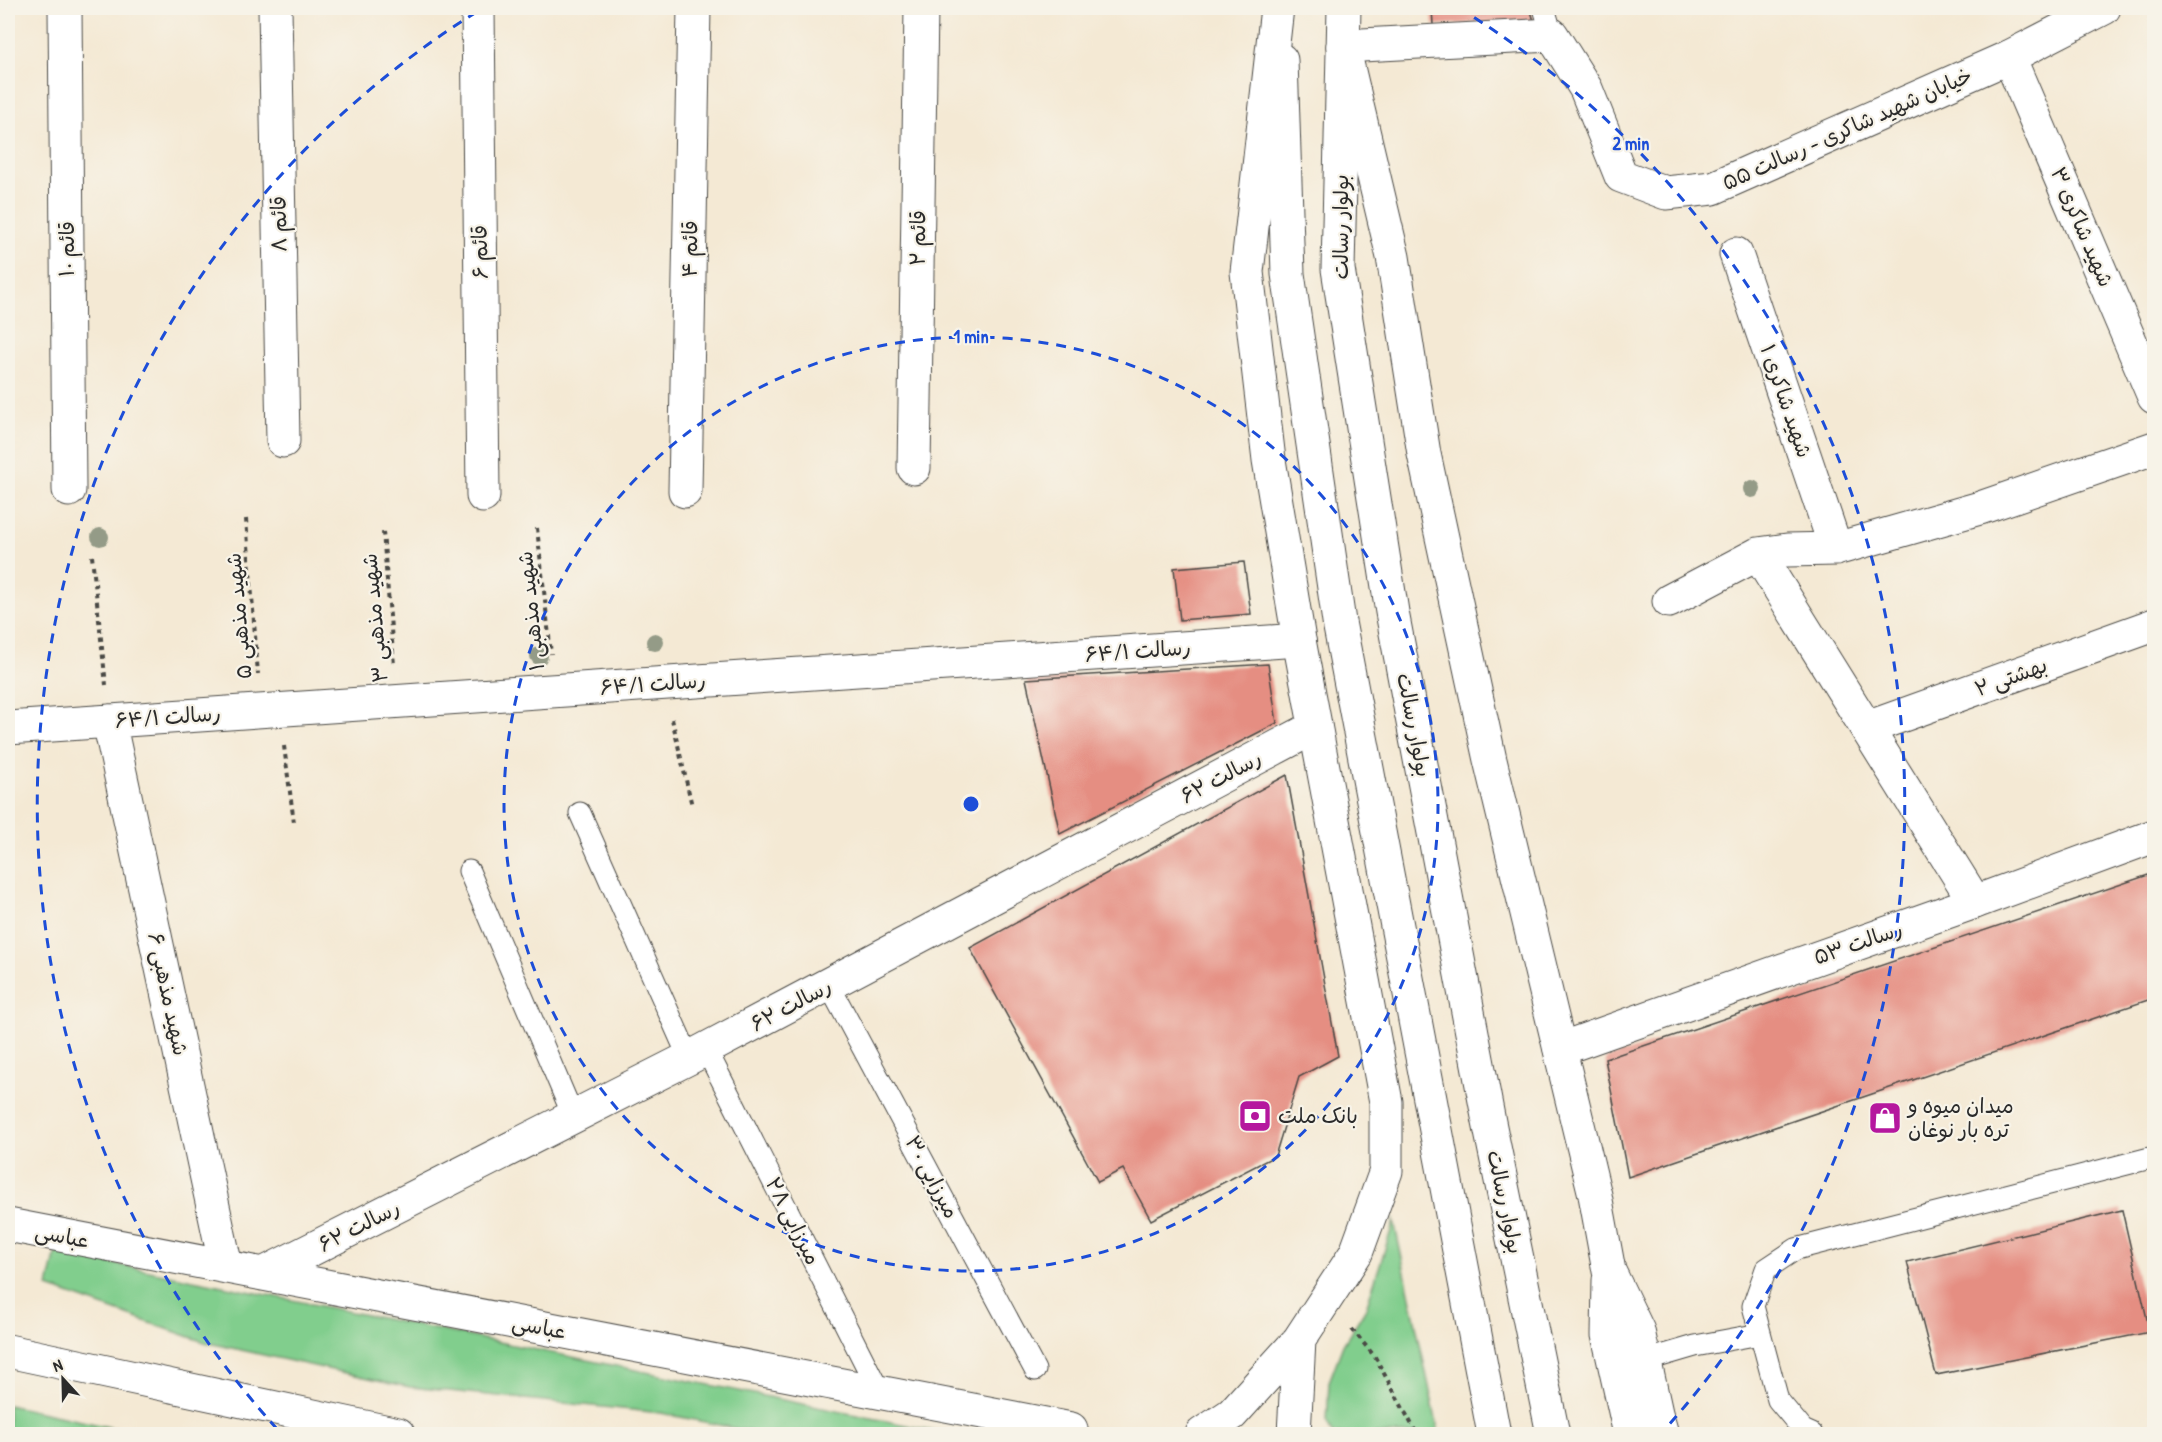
<svg xmlns="http://www.w3.org/2000/svg" width="2162" height="1442" font-family="'Patrick Hand','Playpen Sans Arabic',sans-serif">
<style>
.green{fill:#81ce8d;stroke:#567c5c;stroke-width:1.5}
.building{fill:#e58e82}
.lines{fill:none;stroke-linecap:round;stroke-linejoin:round}
.lane-casing{stroke:#494844;stroke-width:23}
.street-casing{stroke:#494844;stroke-width:35}
.secondary-casing{stroke:#494844;stroke-width:35}
.primary-casing{stroke:#494844;stroke-width:35}
.highway-casing{stroke:#494844;stroke-width:35}
.path{stroke:#494844;stroke-width:4;stroke-dasharray:4.5 4.5;stroke-linecap:butt}
.lane{stroke:#fff;stroke-width:21}
.street{stroke:#fff;stroke-width:33}
.secondary{stroke:#fff;stroke-width:33}
.primary{stroke:#fff;stroke-width:33}
.highway{stroke:#fff;stroke-width:33}
.tree{fill:#949b87}
.ring{fill:none;stroke:#1d4ed8;stroke-width:3;stroke-dasharray:10 8}
.labels{text-anchor:middle;stroke-width:4.5;stroke-linejoin:round;paint-order:stroke}
.street-label{font-size:21px;fill:#2b2b2b;stroke:#f7f3e8}
.poi-label{font-size:21px;fill:#2b2b2b;stroke:#f7f3e8;text-anchor:start}
.centre{fill:#1d4ed8;stroke:#f7f3e8;stroke-width:3}
.ring-label{font-size:18px;text-anchor:middle;font-weight:bold;fill:#1d4ed8;stroke:#f7f3e8;stroke-width:4.5;stroke-linejoin:round;paint-order:stroke}
</style>
<rect width="100%" height="100%" fill="#f7f3e8"/>
<filter id="ink" filterUnits="userSpaceOnUse"><feTurbulence type="fractalNoise" baseFrequency=".0167" numOctaves="2"/><feDisplacementMap in="SourceGraphic" scale="12" xChannelSelector="R" yChannelSelector="G"/><feConvolveMatrix kernelMatrix="1 2 1 2 8 2 1 2 1" color-interpolation-filters="sRGB"/></filter>
<filter id="wash" filterUnits="userSpaceOnUse"><feTurbulence type="fractalNoise" baseFrequency=".008" numOctaves="4" result="noise"/><feDisplacementMap in="SourceGraphic" scale="24" xChannelSelector="R" yChannelSelector="G"/><feGaussianBlur stdDeviation="1.35" result="paint"/><feColorMatrix in="noise" values="0 0 0 0 0 0 0 0 0 0 0 0 0 0 0 0 0 1.4 0 .05"/><feComposite in="paint" operator="in"/></filter>
<g filter="url(#wash)">
<rect width="100%" height="100%" fill="#f4e9d4"/>
<path class="green" d="M 1394,1221 L 1439,1434 L 1332,1434 L 1327,1422 L 1329,1382 L 1343,1345 L 1366,1308 Z
M 56,1252 L 950,1434 L 763,1434 L 661,1413 L 410,1387 L 204,1342 L 48,1287 Z
M 8,1405 L 141,1434 L 10,1434 L 8,1431 Z"/>
<g id="blocks">
<path class="building" d="M 1432,8 L 1530,8 L 1534,21 L 1433,25 Z
M 1244,562 L 1251,614 L 1180,620 L 1174,568 Z
M 1268,664 L 1277,723 L 1060,834 L 1026,679 Z
M 1287,775 L 1338,1056 L 1299,1077 L 1275,1156 L 1151,1220 L 1123,1169 L 1098,1182 L 970,948 Z
M 2154,873 L 2154,998 L 1628,1177 L 1605,1059 Z
M 2122,1210 L 2150,1332 L 1936,1375 L 1907,1262 Z"/>
</g>
</g>
<g filter="url(#ink)">
<use href="#blocks" fill-opacity="0" stroke="#494844" stroke-width="1.5"/>
<g class="lines">
<defs>
<path id="lane" d="M 1544,8 L 1552,35
M 580,813 L 689,1058
M 469,871 L 574,1118
M 829,985 L 1035,1370
M 706,1049 L 880,1393
M 1644,1361 L 1695,1346 L 1760,1334
M 1812,1434 L 1803,1430 L 1778,1400 L 1753,1306 L 1766,1269 L 1796,1249 L 2154,1157"/>
<path id="street" d="M 65,8 L 69,490
M 275,8 L 283,441
M 478,8 L 483,496
M 2009,57 L 2154,397
M 1736,254 L 1836,549
M 914,468 L 921,8
M 685,491 L 694,8
M 1758,554 L 1975,902
M 1669,601 L 1758,554 L 1787,550 L 1836,549 L 1980,508 L 2154,448
M 109,721 L 226,1267
M 8,728 L 1299,640
M 1867,728 L 2154,625
M 8,1225 L 1071,1429
M 263,1274 L 689,1058 L 1315,727"/>
<path id="secondary" d="M 1343,46 L 1552,35 L 1586,89 L 1621,176 L 1666,193 L 1713,188 L 2009,57 L 2104,8
M 1560,1049 L 1975,902 L 2154,836"/>
<path id="primary" d="M 1344,8 L 1338,269 L 1392,612 L 1489,1122 L 1553,1434
M 1281,60 L 1288,274 L 1339,622 L 1494,1434"/>
<path id="highway" d="M 1343,46 L 1393,257 L 1424,454 L 1490,760 L 1595,1195 L 1609,1271 L 1638,1331 L 1656,1413 L 1662,1434
M 1609,1280 L 1608,1335 L 1630,1434
M 8,1351 L 398,1434
M 1202,1434 L 1232,1414 L 1299,1340 L 1356,1253 L 1386,1171 L 1386,1102 L 1299,640 L 1269,460 L 1247,272 L 1277,8
M 1294,1434 L 1299,1340"/>
</defs>
<use href="#lane" class="lane-casing"/>
<use href="#street" class="street-casing"/>
<use href="#secondary" class="secondary-casing"/>
<use href="#primary" class="primary-casing"/>
<use href="#highway" class="highway-casing"/>
<path class="path" d="M 246,519 L 258,674
M 537,528 L 551,654
M 383,532 L 394,665
M 92,556 L 106,685
M 672,719 L 692,806
M 284,746 L 294,823
M 1352,1329 L 1375,1357 L 1417,1434"/>
<use href="#lane" class="lane"/>
<use href="#street" class="street"/>
<use href="#secondary" class="secondary"/>
<use href="#primary" class="primary"/>
<use href="#highway" class="highway"/>
</g>
<g class="tree">
<circle cx="1752" cy="489" r="9"/>
<circle cx="100" cy="537" r="9"/>
<circle cx="655" cy="642" r="9"/>
<circle cx="539" cy="656" r="9"/>
</g>
</g>
<g class="ring">
<circle cx="971" cy="804" r="467"/>
<path d="M277 1429A934 934 0 0 1 483 8M1459 8A934 934 0 0 1 1665 1429"/>
</g>
<defs>
<symbol id="bank-square" viewBox="-11 -11 22 22"><rect x="-9" y="-9" width="18" height="18" rx="4" fill="#b5179e" stroke="#f7f3e8"/><path d="M-6-4H6V4H-6ZM0-2.3a2.3 2.3 0 1 0 0 4.6a2.3 2.3 0 1 0 0-4.6Z" fill="#fff"/></symbol>
<symbol id="shop-square" viewBox="-11 -11 22 22"><rect x="-9" y="-9" width="18" height="18" rx="4" fill="#b5179e" stroke="#f7f3e8"/><path d="M-5-2.5h2.3a2.7 3.5 0 0 1 5.4 0H5L5.5 6h-11ZM-1.5-2.5h3a1.5 2.3 0 0 0-3 0Z" fill="#fff"/></symbol>
</defs>
<g fill-rule="evenodd">
<use href="#bank-square" x="1236" y="1097" width="38" height="38"/>
<use href="#shop-square" x="1866" y="1099" width="38" height="38"/>
</g>
<g class="labels">
<g class="street-label">
<text transform="translate(1847 129) rotate(-24)" y="7">خیابان شهید شاکری - رسالت ۵۵</text>
<text transform="translate(279 224) rotate(-91)" y="7">قائم ۸</text>
<text transform="translate(1341 227) rotate(-90)" y="7">بولوار رسالت</text>
<text transform="translate(2082 227) rotate(67)" y="7">شهید شاکری ۳</text>
<text transform="translate(918 238) rotate(-89)" y="7">قائم ۲</text>
<text transform="translate(67 249) rotate(-90)" y="7">قائم ۱۰</text>
<text transform="translate(690 249) rotate(-89)" y="7">قائم ۴</text>
<text transform="translate(480 252) rotate(-91)" y="7">قائم ۶</text>
<text transform="translate(1786 401) rotate(71)" y="7">شهید شاکری ۱</text>
<text transform="translate(531 611) rotate(-96)" y="7">شهید مذهبی ۱</text>
<text transform="translate(239 616) rotate(-95)" y="7">شهید مذهبی ۵</text>
<text transform="translate(375 618) rotate(-95)" y="7">شهید مذهبی ۳</text>
<text transform="translate(1138 651) rotate(-4)" y="7">رسالت ۶۴/۱</text>
<text transform="translate(2011 677) rotate(-20)" y="7">بهشتی ۲</text>
<text transform="translate(653 684) rotate(-4)" y="7">رسالت ۶۴/۱</text>
<text transform="translate(168 717) rotate(-4)" y="7">رسالت ۶۴/۱</text>
<text transform="translate(1414 725) rotate(79)" y="7">بولوار رسالت</text>
<text transform="translate(1221 777) rotate(-28)" y="7">رسالت ۶۲</text>
<text transform="translate(1858 943) rotate(-19)" y="7">رسالت ۵۳</text>
<text transform="translate(168 994) rotate(78)" y="7">شهید مذهبی ۶</text>
<text transform="translate(791 1005) rotate(-28)" y="7">رسالت ۶۲</text>
<text transform="translate(932 1177) rotate(62)" y="7">میرزایی ۳۰</text>
<text transform="translate(1505 1202) rotate(78)" y="7">بولوار رسالت</text>
<text transform="translate(793 1221) rotate(63)" y="7">میرزایی ۲۸</text>
<text transform="translate(359 1226) rotate(-27)" y="7">رسالت ۶۲</text>
<text transform="translate(62 1236) rotate(11)" y="7">عباسی</text>
<text transform="translate(539 1327) rotate(11)" y="7">عباسی</text>
</g>
<g class="poi-label">
<text x="1908" y="1113">میدان میوه و<tspan x="1908" dy="24">تره بار نوغان</tspan></text>
<text x="1278" y="1123">بانک ملت</text>
</g>
</g>
<circle cx="971" cy="804" r="9" class="centre"/>
<g class="ring-label">
<text x="1631" y="150">2 min</text>
<text x="971" y="343">1 min</text>
</g>
<rect width="2162" height="1442" fill="none" stroke="#f7f3e8" stroke-width="30"/>
<g transform="translate(63 1379) rotate(338)" stroke="#f7f3e8" stroke-width="4.5" paint-order="stroke">
<path d="M0-4.5L10 22L0 15L-10 22Z" fill="#2b2b2b"/>
<text y="-9" font-size="16" font-weight="bold" text-anchor="middle" fill="#2b2b2b">N</text>
</g>
</svg>
